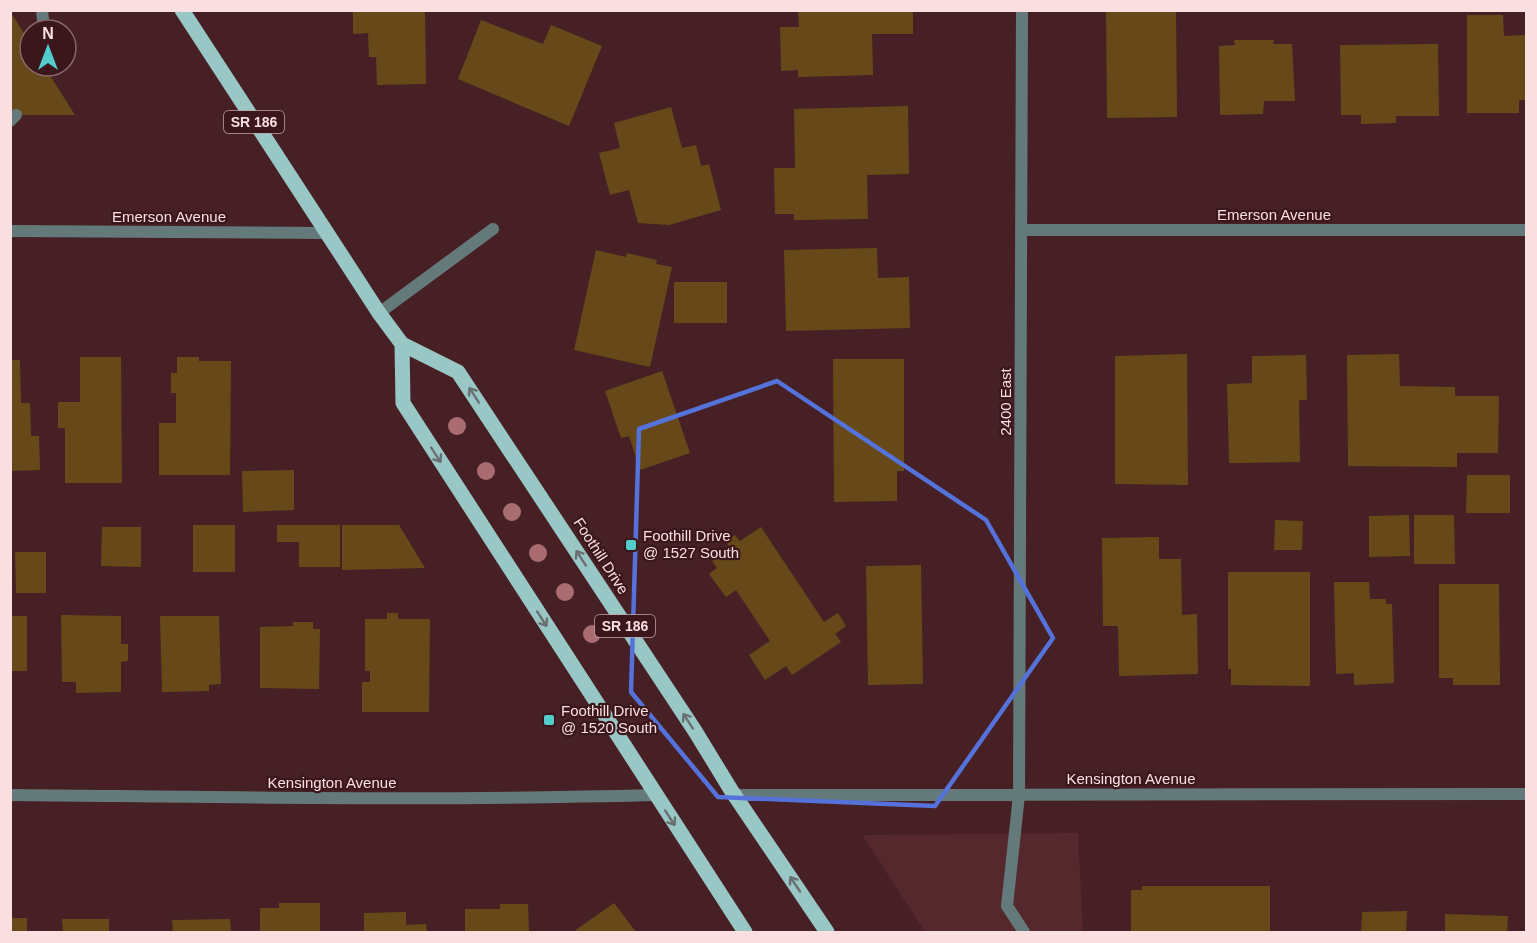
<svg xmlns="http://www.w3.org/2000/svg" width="1537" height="943" font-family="Helvetica,sans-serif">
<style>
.built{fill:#55282d}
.building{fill:#674919}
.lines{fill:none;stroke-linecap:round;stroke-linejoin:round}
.service{stroke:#647a7a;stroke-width:12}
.minor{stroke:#647a7a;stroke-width:12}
.primary{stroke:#98c7c6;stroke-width:15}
.tree{fill:#a96c71}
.oneway{stroke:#6a6f70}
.marked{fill:none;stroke:#5472da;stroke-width:4.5;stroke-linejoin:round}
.poi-dot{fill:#52cdcc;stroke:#3b171b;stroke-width:2}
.labels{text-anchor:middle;stroke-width:4.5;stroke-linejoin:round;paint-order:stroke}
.shield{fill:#3b171b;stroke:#c1a3a6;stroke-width:1.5}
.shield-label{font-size:14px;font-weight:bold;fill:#fadfe1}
.street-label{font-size:15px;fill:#fadfe1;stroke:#3b171b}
.poi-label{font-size:15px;fill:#fadfe1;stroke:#3b171b;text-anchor:start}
</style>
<rect width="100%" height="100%" fill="#462024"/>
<path class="built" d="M 1078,833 L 1083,932 L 925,932 L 862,835 Z"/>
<path class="building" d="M 353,10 L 425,10 L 426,84 L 377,85 L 376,57 L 369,57 L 368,33 L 353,34 Z
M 798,10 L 913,10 L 913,34 L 872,34 L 873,75 L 798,77 L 798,70 L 781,71 L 780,27 L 799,27 Z
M 1106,10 L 1176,10 L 1177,117 L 1107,118 Z
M 10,11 L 30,43 L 30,66 L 44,66 L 75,115 L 10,115 Z
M 1467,15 L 1503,15 L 1504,36 L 1526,35 L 1526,100 L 1519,100 L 1519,113 L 1467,113 Z
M 481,20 L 543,44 L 551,25 L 602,46 L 569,126 L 458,79 Z
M 1234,40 L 1274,40 L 1273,44 L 1292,44 L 1295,101 L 1264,101 L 1263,114 L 1220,115 L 1219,46 L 1235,45 Z
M 1438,44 L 1439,116 L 1396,116 L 1396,123 L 1361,124 L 1361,115 L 1341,115 L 1340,45 Z
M 908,106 L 909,174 L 867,175 L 868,219 L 794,220 L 794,214 L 775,214 L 774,168 L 795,168 L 794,109 Z
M 671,107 L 682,148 L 696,145 L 701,166 L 709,164 L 721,210 L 669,225 L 638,223 L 629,190 L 610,195 L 599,153 L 620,148 L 614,123 Z
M 877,248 L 878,278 L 909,277 L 910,328 L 786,331 L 784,250 Z
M 596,250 L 626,257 L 627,253 L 657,260 L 656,264 L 672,267 L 650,367 L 574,350 Z
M 674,282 L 727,282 L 727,323 L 674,323 Z
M 1187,354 L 1188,485 L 1115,484 L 1115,356 Z
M 1399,354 L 1400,386 L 1455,387 L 1455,396 L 1499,396 L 1498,453 L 1457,453 L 1457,467 L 1348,466 L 1347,355 Z
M 1306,355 L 1307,400 L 1299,400 L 1300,462 L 1229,463 L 1227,384 L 1252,383 L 1252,356 Z
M 80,357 L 121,357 L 122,483 L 65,483 L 65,428 L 58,428 L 58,402 L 80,402 Z
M 177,357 L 199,357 L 199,361 L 231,361 L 230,475 L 159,475 L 159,423 L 176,423 L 176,393 L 171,393 L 171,373 L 177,373 Z
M 833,359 L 904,359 L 904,471 L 897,471 L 897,501 L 834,502 Z
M 10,360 L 20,360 L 21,403 L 30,403 L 31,436 L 39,436 L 40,470 L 10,471 Z
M 662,371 L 690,453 L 640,470 L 629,436 L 621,438 L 605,391 Z
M 294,470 L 294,510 L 243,512 L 242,471 Z
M 1467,475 L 1510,475 L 1510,513 L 1466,513 Z
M 1409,515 L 1410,556 L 1369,557 L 1369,516 Z
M 1414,515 L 1454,515 L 1455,564 L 1414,564 Z
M 1275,520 L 1303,521 L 1302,550 L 1274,550 Z
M 193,525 L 235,525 L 235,572 L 193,572 Z
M 277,525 L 340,525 L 340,567 L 299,567 L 299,542 L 277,542 Z
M 342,525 L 399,525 L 425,568 L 342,570 Z
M 102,527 L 141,527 L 141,567 L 101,566 Z
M 761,527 L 824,622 L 838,613 L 846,626 L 835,634 L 841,642 L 792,675 L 786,666 L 765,680 L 749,655 L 770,641 L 736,590 L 726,597 L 709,574 L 717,568 L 712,561 L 730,548 L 726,541 L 735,535 L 740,541 Z
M 1159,537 L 1159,559 L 1181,559 L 1182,615 L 1197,614 L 1198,674 L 1119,676 L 1118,626 L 1103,626 L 1102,538 Z
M 15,552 L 46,552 L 46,593 L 16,593 Z
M 921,565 L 923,684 L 868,685 L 866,566 Z
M 1228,572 L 1310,572 L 1310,686 L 1231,685 L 1231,669 L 1228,669 Z
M 1334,582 L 1369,582 L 1370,599 L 1386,599 L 1386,604 L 1392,604 L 1394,683 L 1354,685 L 1354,673 L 1336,674 Z
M 1439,584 L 1499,584 L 1500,685 L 1453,685 L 1453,678 L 1439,678 Z
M 387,613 L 398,613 L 398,619 L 430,619 L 429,712 L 362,712 L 362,682 L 370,682 L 370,671 L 365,671 L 365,619 L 387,619 Z
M 61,615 L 121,616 L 121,644 L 128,644 L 128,661 L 121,662 L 121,692 L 76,693 L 76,682 L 62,682 Z
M 10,616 L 27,616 L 27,671 L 10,671 Z
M 160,616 L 219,616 L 221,684 L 209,685 L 209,691 L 162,692 Z
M 293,622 L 313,622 L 313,629 L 320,629 L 319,689 L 260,688 L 260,627 L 293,626 Z
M 1142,886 L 1270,886 L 1270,932 L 1131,932 L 1131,890 L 1142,890 Z
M 279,903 L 320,903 L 320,932 L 260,932 L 260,908 L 279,908 Z
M 614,903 L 636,932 L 573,932 Z
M 500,904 L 528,904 L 529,932 L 465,932 L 465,909 L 500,909 Z
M 1407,911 L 1406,932 L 1361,932 L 1362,912 Z
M 406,912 L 406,925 L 426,924 L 427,932 L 364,932 L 364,913 Z
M 1445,914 L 1508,916 L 1507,932 L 1445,932 Z
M 10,918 L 27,918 L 27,932 L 10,932 Z
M 62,919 L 109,919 L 109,932 L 63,932 Z
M 230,919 L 231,932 L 173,932 L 172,920 Z"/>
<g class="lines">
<path class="service" d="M 42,10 L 44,30
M 10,121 L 16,115
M 1019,795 L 1007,906 L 1024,932"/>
<path class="minor" d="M 1021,230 L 1526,230
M 10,231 L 327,233
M 379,313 L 493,229
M 10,795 C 225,797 440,801 654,795
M 735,795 L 1526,794
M 1019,795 L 1022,10"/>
<path class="primary" d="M 182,10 L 379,313 L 402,344 L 458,372 L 695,731 L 731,790 L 827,932
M 402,344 L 403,403 C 517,580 630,757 745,932"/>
</g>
<g class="tree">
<circle cx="457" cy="426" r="9"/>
<circle cx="486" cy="471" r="9"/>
<circle cx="512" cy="512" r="9"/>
<circle cx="538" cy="553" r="9"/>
<circle cx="565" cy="592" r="9"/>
<circle cx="592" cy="634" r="9"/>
</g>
<defs><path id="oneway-shaft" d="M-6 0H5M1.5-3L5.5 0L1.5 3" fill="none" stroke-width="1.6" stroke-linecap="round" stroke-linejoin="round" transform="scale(1.5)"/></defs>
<g class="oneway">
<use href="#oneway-shaft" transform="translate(474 395) rotate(-123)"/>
<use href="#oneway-shaft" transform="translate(436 455) rotate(57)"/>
<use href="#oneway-shaft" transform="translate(581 558) rotate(-123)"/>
<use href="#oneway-shaft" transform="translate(542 619) rotate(57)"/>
<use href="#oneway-shaft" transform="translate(688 721) rotate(-123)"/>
<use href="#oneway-shaft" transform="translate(670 818) rotate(57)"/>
<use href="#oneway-shaft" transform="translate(795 884) rotate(-124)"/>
</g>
<path class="marked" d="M 777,381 L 986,520 L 1053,638 L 935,806 L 718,797 L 631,692 L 639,429 Z"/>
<g class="poi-dot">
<rect x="625" y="539" width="12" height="12" rx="3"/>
<rect x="543" y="714" width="12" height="12" rx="3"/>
</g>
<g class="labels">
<g class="shield">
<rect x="224" y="111" width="60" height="22" rx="4.5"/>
<rect x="595" y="615" width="60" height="22" rx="4.5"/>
</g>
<g class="shield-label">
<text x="254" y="127">SR 186</text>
<text x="625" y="631">SR 186</text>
</g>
<g class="street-label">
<text x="1274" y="220">Emerson Avenue</text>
<text x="169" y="222">Emerson Avenue</text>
<text transform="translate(1006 402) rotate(-90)" y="5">2400 East</text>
<text transform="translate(601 556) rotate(57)" y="5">Foothill Drive</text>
<text x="1131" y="784">Kensington Avenue</text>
<text x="332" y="788">Kensington Avenue</text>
</g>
<g class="poi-label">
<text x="643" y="541">Foothill Drive<tspan x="643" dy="17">@ 1527 South</tspan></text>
<text x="561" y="716">Foothill Drive<tspan x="561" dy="17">@ 1520 South</tspan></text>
</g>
</g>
<rect width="1537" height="943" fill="none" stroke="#fadfe1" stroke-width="24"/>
<g transform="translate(48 48)"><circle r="28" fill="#3b171b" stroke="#87676a" stroke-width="1.5"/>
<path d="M0-4.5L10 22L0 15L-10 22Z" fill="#52cdcc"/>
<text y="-9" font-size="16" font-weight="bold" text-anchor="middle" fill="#fadfe1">N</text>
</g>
</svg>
